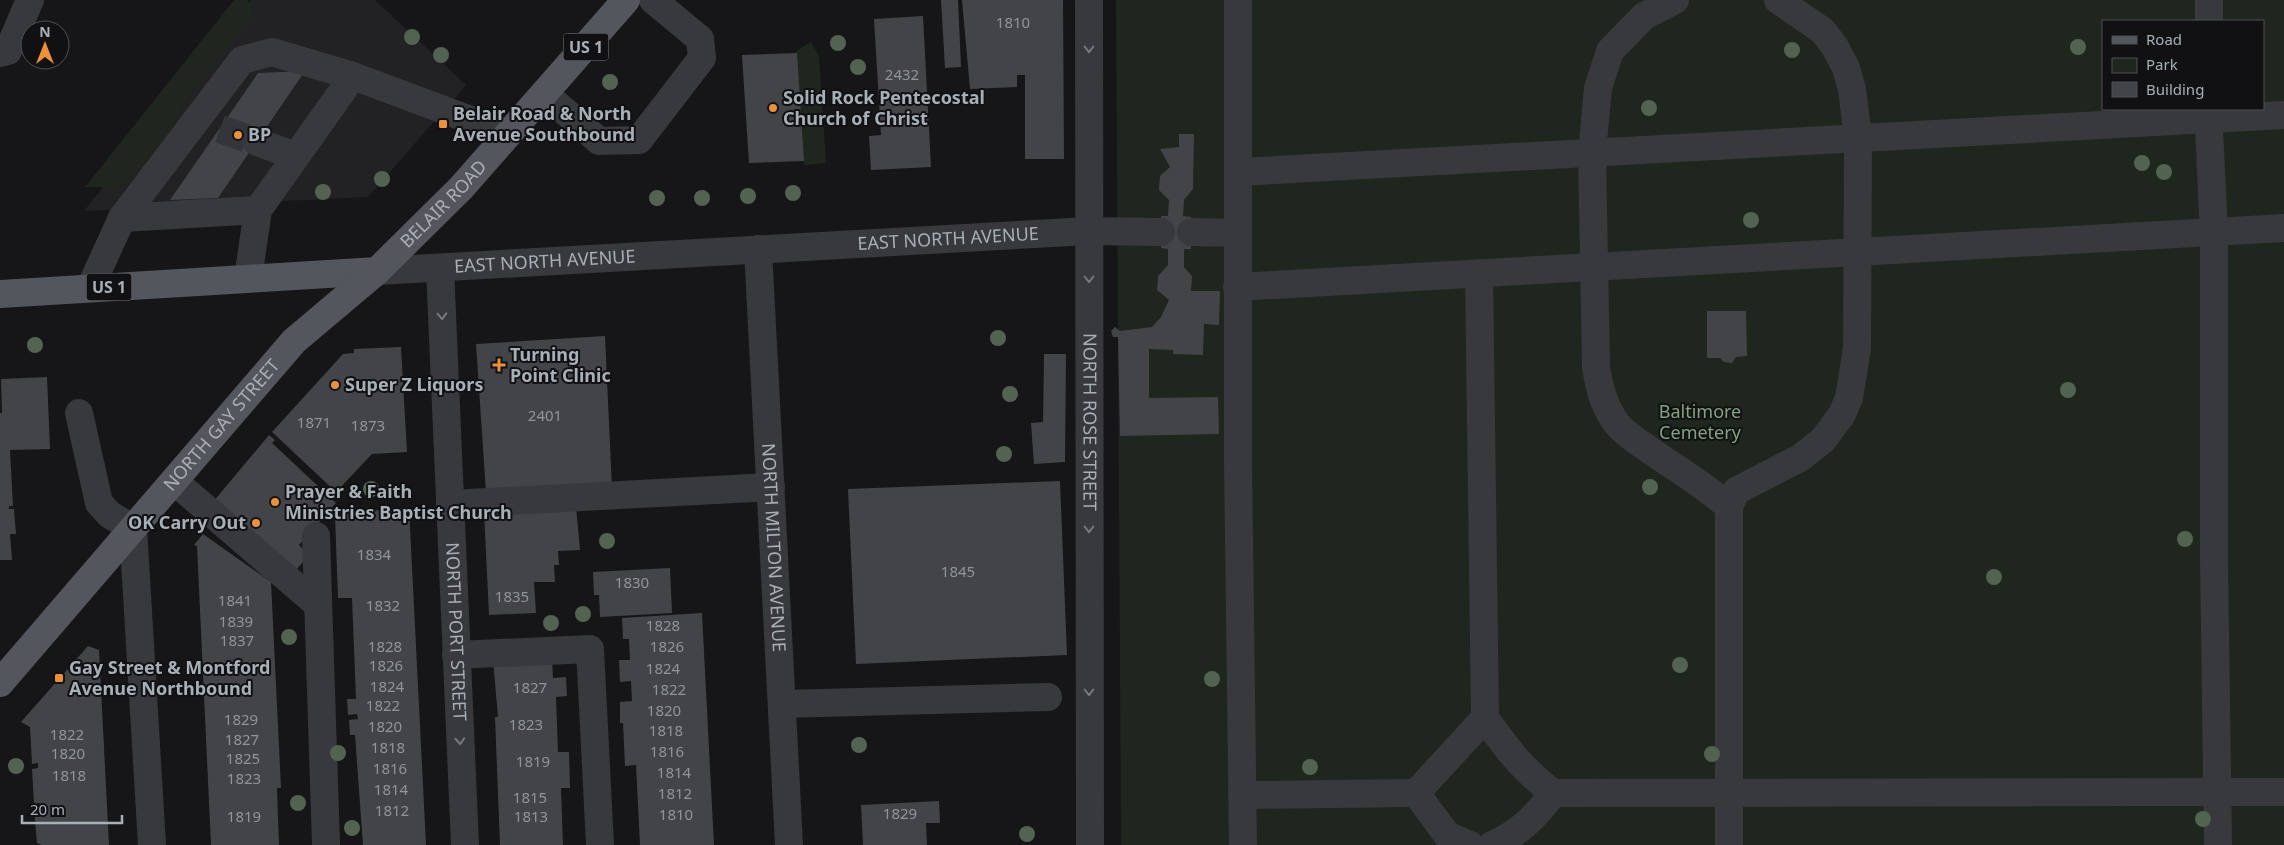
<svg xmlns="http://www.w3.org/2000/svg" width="2284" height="845" font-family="'Noto Sans',sans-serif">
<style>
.built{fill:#222225}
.green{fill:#1e261e;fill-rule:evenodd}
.building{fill:#424448}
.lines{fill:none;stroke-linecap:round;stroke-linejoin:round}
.minor-tunnel{stroke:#333538;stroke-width:28;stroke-dasharray:28 14;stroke-linecap:butt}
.minor{stroke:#37393d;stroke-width:28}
.major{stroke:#53565c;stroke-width:28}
.tree{fill:#526351}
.oneway{stroke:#757a80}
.poi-dot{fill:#ed9139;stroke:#111113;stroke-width:2}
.labels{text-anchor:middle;stroke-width:4;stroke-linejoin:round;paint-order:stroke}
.number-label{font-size:15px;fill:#8e959b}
.shield{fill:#111113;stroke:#7b8086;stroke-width:1}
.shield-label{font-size:16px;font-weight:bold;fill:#a8b0b7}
.poi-label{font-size:18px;font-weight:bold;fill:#a8b0b7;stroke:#111113;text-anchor:start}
.street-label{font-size:18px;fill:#a8b0b7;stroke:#111113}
.park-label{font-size:18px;fill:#84a280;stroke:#111113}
</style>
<rect width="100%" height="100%" fill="#161618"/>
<path class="built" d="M 251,0 L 375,0 L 466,85 L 368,197 L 84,211 Z"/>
<path class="green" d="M 234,0 L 247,0 L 255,13 L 182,104 L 169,140 L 120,188 L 85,187 Z
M 1116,0 L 2284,0 L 2284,845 L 1121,845 ZM 2103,21 L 2263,21 L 2263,109 L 2103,109 Z
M 811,42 L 819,56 L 826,163 L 804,165 L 796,51 Z"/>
<path class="building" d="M 941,0 L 958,0 L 961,67 L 945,68 Z
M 962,0 L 1063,0 L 1064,159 L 1025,159 L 1025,75 L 1017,75 L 1017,87 L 970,89 Z
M 923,16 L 931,167 L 871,170 L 869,136 L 881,135 L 874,19 Z
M 797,53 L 804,161 L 749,163 L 742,55 Z
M 305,71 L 218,198 L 170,200 L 258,73 Z
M 1179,134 L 1194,134 L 1193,189 L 1184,200 L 1183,216 L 1191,217 L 1191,249 L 1184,249 L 1184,267 L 1192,276 L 1191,291 L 1220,291 L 1219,325 L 1204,324 L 1203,355 L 1173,354 L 1173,350 L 1149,349 L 1149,398 L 1218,397 L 1219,434 L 1120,436 L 1118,337 L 1113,337 L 1111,331 L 1115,327 L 1120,331 L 1152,327 L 1161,317 L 1169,300 L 1157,290 L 1158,276 L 1168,265 L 1168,249 L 1161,248 L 1161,216 L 1168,216 L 1169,200 L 1159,190 L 1160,176 L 1170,167 L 1160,149 L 1179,147 Z
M 1707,311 L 1746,311 L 1747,356 L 1736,357 L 1732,363 L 1724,362 L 1720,358 L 1707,358 Z
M 605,336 L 612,488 L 486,493 L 476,344 Z
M 401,347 L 407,452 L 372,454 L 336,492 L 272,432 L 343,354 L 354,353 L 354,349 Z
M 1044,354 L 1066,354 L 1065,462 L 1034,464 L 1031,423 L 1043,422 Z
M 47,377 L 50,449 L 10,450 L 13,506 L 9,506 L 9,509 L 14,509 L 16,534 L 10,534 L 12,560 L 0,560 L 0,413 L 2,413 L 1,379 Z
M 269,435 L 275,440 L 272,443 L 336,503 L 299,545 L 309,555 L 295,571 L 213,502 Z
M 1060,481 L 1067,655 L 856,664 L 848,489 Z
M 576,506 L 580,550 L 558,551 L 559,565 L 554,565 L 555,582 L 534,582 L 536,613 L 489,615 L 484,512 Z
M 409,507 L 426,845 L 363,845 L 355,735 L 350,735 L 349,720 L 358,719 L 357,714 L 348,715 L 347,699 L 356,699 L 352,598 L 338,598 L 335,515 Z
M 203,534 L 271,582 L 281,788 L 277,788 L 279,845 L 211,845 L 197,546 L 194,545 Z
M 670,568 L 672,613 L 600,617 L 599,595 L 594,595 L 593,572 Z
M 702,613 L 714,845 L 640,845 L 636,765 L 625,766 L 623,723 L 620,723 L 620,702 L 632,701 L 631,681 L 620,682 L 619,660 L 630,660 L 629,639 L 623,639 L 622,618 Z
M 88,646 L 99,650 L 109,845 L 42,845 L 37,843 L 34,809 L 40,809 L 40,803 L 34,804 L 32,769 L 38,768 L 38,763 L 32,764 L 30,727 L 21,722 Z
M 552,658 L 553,678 L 566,677 L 567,696 L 556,697 L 558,752 L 569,752 L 570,788 L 561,788 L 563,845 L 500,845 L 495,717 L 498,717 L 493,660 Z
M 939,801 L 940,823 L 926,823 L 927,845 L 863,845 L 861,805 Z"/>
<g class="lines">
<path class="minor-tunnel" d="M 220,129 L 257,142"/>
<g class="minor">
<path id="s1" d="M 1089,0 L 1090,845"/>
<path d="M 1238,0 L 1238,460 L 1243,845"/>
<path d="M 1675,0 L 1644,16 L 1610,51 L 1598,88 L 1592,153 L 1596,367 C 1599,388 1604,407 1617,424 C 1626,435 1640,443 1651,451 C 1677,469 1706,486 1729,507"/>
<path d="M 2209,21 L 2209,0"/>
<path d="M 0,53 L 8,51 L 30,0"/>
<path d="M 545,94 L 599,141 L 639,140 L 702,58 L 700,39 L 653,0"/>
<path d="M 2208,109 L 2214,232 L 2214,560 L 2218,845"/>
<path d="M 257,142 L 296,156"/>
<path d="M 1238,172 L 2284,115"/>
<path d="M 122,218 L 258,210"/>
<path d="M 1191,232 L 1237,233"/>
<path id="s2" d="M 758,249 L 789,845"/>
<path id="s3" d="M 440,268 L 465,845"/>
<path id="s4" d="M 377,271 L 1089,231 L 1161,232"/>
<path d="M 1479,273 L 1485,718 C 1508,750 1521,768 1553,793"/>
<path d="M 248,278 L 258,210 L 353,76"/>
<path d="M 1237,287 L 2284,228"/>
<path d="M 90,288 L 122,218 L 242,60 L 272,52 L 353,76 L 508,134"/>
<path d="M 79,413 L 99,503 L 110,515 L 133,528 L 152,845"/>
<path d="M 174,481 L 318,605"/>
<path d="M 450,504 L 771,487"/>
<path d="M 316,536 L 326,845"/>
<path d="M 456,655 L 590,649 L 600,845"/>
<path d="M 782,704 L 1048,697"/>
<path d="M 1416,793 L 1485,718"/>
<path d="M 1242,795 L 1416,793 L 1447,835 L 1470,845"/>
<path d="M 1492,845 C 1519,833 1536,817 1553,793 L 2284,792"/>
<path d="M 1729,845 L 1729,507 L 1736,491 L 1800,458 L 1823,440 L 1842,414 L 1849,398 L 1857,348 L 1858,138 L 1852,89 L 1846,68 L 1835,47 L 1823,31 L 1778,0"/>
</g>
<g class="major">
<path d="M 0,294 L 377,271"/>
<path id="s5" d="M 0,683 L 294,341 L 377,271 L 461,188 L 626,0"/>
</g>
</g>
<g class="tree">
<circle cx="412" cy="37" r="8"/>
<circle cx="838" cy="43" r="8"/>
<circle cx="2078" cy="47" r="8"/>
<circle cx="1792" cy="50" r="8"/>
<circle cx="441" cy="55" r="8"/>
<circle cx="858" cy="67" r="8"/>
<circle cx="610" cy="82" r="8"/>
<circle cx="1649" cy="108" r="8"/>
<circle cx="2142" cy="163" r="8"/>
<circle cx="2164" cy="172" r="8"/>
<circle cx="382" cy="179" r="8"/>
<circle cx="323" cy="192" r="8"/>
<circle cx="793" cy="193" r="8"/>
<circle cx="748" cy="196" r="8"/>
<circle cx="657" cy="198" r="8"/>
<circle cx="702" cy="198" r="8"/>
<circle cx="1751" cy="220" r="8"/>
<circle cx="998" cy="338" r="8"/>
<circle cx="35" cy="345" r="8"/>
<circle cx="2068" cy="390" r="8"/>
<circle cx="1010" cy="394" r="8"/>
<circle cx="1004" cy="454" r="8"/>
<circle cx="1650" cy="487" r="8"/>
<circle cx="371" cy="489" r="8"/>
<circle cx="2185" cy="539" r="8"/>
<circle cx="607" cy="541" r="8"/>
<circle cx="1994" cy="577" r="8"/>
<circle cx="583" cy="614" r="8"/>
<circle cx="551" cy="623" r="8"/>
<circle cx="289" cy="637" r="8"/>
<circle cx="1680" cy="665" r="8"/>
<circle cx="1212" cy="679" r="8"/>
<circle cx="859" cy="745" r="8"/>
<circle cx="338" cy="753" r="8"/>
<circle cx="1712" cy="754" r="8"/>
<circle cx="16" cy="766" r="8"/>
<circle cx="1310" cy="767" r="8"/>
<circle cx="298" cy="803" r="8"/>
<circle cx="2203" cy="819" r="8"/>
<circle cx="352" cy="828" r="8"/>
<circle cx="1027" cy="834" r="8"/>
</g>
<defs><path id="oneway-chevron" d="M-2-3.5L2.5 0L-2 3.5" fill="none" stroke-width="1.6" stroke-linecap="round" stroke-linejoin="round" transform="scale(1.25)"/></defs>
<g class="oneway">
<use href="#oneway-chevron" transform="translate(1089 49) rotate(90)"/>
<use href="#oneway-chevron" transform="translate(1089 279) rotate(90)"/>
<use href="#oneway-chevron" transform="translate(442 316) rotate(88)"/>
<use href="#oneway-chevron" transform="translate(1089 529) rotate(90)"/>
<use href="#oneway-chevron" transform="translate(1089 692) rotate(90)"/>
<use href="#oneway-chevron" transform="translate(460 741) rotate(87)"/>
</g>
<g class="poi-dot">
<circle cx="773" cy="108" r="5"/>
<rect x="438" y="119" width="10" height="10" rx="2.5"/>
<circle cx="238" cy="135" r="5"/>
<path d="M496.5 357.5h5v5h5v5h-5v5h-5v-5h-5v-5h5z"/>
<circle cx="335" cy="385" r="5"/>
<circle cx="275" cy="502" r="5"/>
<circle cx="256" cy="523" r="5"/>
<rect x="54" y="673" width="10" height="10" rx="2.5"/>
</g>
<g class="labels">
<g class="number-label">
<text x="1013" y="28">1810</text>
<text x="902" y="80">2432</text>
<text x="545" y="421">2401</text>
<text x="314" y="428">1871</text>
<text x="368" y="431">1873</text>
<text x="374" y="560">1834</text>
<text x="958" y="577">1845</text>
<text x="632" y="588">1830</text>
<text x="512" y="602">1835</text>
<text x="235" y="606">1841</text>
<text x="383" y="611">1832</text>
<text x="236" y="627">1839</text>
<text x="663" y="631">1828</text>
<text x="237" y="646">1837</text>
<text x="385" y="652">1828</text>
<text x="667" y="652">1826</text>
<text x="386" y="671">1826</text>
<text x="663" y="674">1824</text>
<text x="387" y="692">1824</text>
<text x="530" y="693">1827</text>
<text x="669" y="695">1822</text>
<text x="383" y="711">1822</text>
<text x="664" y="716">1820</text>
<text x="241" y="725">1829</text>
<text x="526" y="730">1823</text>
<text x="385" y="732">1820</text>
<text x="666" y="736">1818</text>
<text x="67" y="740">1822</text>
<text x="242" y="745">1827</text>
<text x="388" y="753">1818</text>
<text x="667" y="757">1816</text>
<text x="68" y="759">1820</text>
<text x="243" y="764">1825</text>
<text x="533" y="767">1819</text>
<text x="390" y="774">1816</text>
<text x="674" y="778">1814</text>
<text x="69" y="781">1818</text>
<text x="244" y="784">1823</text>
<text x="391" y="795">1814</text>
<text x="675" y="799">1812</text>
<text x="530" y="803">1815</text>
<text x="392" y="816">1812</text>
<text x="900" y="819">1829</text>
<text x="676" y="820">1810</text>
<text x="244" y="822">1819</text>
<text x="531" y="822">1813</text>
</g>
<g class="shield">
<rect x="563.5" y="33.5" width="45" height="27" rx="4"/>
<rect x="86.5" y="273.5" width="45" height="27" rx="4"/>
</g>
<g class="shield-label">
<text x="586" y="53">US 1</text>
<text x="109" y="293">US 1</text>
</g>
<g class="poi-label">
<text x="783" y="104">Solid Rock Pentecostal<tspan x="783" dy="21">Church of Christ</tspan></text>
<text x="453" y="120">Belair Road &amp; North<tspan x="453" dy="21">Avenue Southbound</tspan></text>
<text x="248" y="141">BP</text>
<text x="510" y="361">Turning<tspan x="510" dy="21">Point Clinic</tspan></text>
<text x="345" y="391">Super Z Liquors</text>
<text x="285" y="498">Prayer &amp; Faith<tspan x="285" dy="21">Ministries Baptist Church</tspan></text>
<text x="246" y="529" text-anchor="end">OK Carry Out</text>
<text x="69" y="674">Gay Street &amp; Montford<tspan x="69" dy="21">Avenue Northbound</tspan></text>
</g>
<g class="street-label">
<text dy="6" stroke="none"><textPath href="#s5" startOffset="654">BELAIR ROAD</textPath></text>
<text dy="6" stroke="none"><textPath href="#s4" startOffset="572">EAST NORTH AVENUE</textPath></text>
<text dy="6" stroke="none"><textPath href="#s4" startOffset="168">EAST NORTH AVENUE</textPath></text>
<text dy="6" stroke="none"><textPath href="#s1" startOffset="422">NORTH ROSE STREET</textPath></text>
<text dy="6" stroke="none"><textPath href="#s5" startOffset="340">NORTH GAY STREET</textPath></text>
<text dy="6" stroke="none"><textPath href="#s2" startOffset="299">NORTH MILTON AVENUE</textPath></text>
<text dy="6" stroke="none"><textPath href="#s3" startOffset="364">NORTH PORT STREET</textPath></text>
</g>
<g class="park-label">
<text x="1700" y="418">Baltimore<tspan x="1700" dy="21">Cemetery</tspan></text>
</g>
</g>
<rect x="2102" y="20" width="162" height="90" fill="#111113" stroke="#4d5155"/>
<rect x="2112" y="36" width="25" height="8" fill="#53565c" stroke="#4d5155"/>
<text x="2146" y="45" font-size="15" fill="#a8b0b7">Road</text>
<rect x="2112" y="58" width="25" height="15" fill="#1e261e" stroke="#4d5155"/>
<text x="2146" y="70" font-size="15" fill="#a8b0b7">Park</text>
<rect x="2112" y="82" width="25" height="15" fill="#424448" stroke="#4d5155"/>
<text x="2146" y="95" font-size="15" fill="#a8b0b7">Building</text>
<g transform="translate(45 45)"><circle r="24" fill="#111113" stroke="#4d5155"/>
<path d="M0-4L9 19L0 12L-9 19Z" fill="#ed9139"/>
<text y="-8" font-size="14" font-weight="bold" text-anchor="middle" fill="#a8b0b7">N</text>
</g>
<path d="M22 815v8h100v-8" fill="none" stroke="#a8b0b7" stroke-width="2.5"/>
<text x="30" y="815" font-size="15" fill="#a8b0b7" stroke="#111113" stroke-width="4" paint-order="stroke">20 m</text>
</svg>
